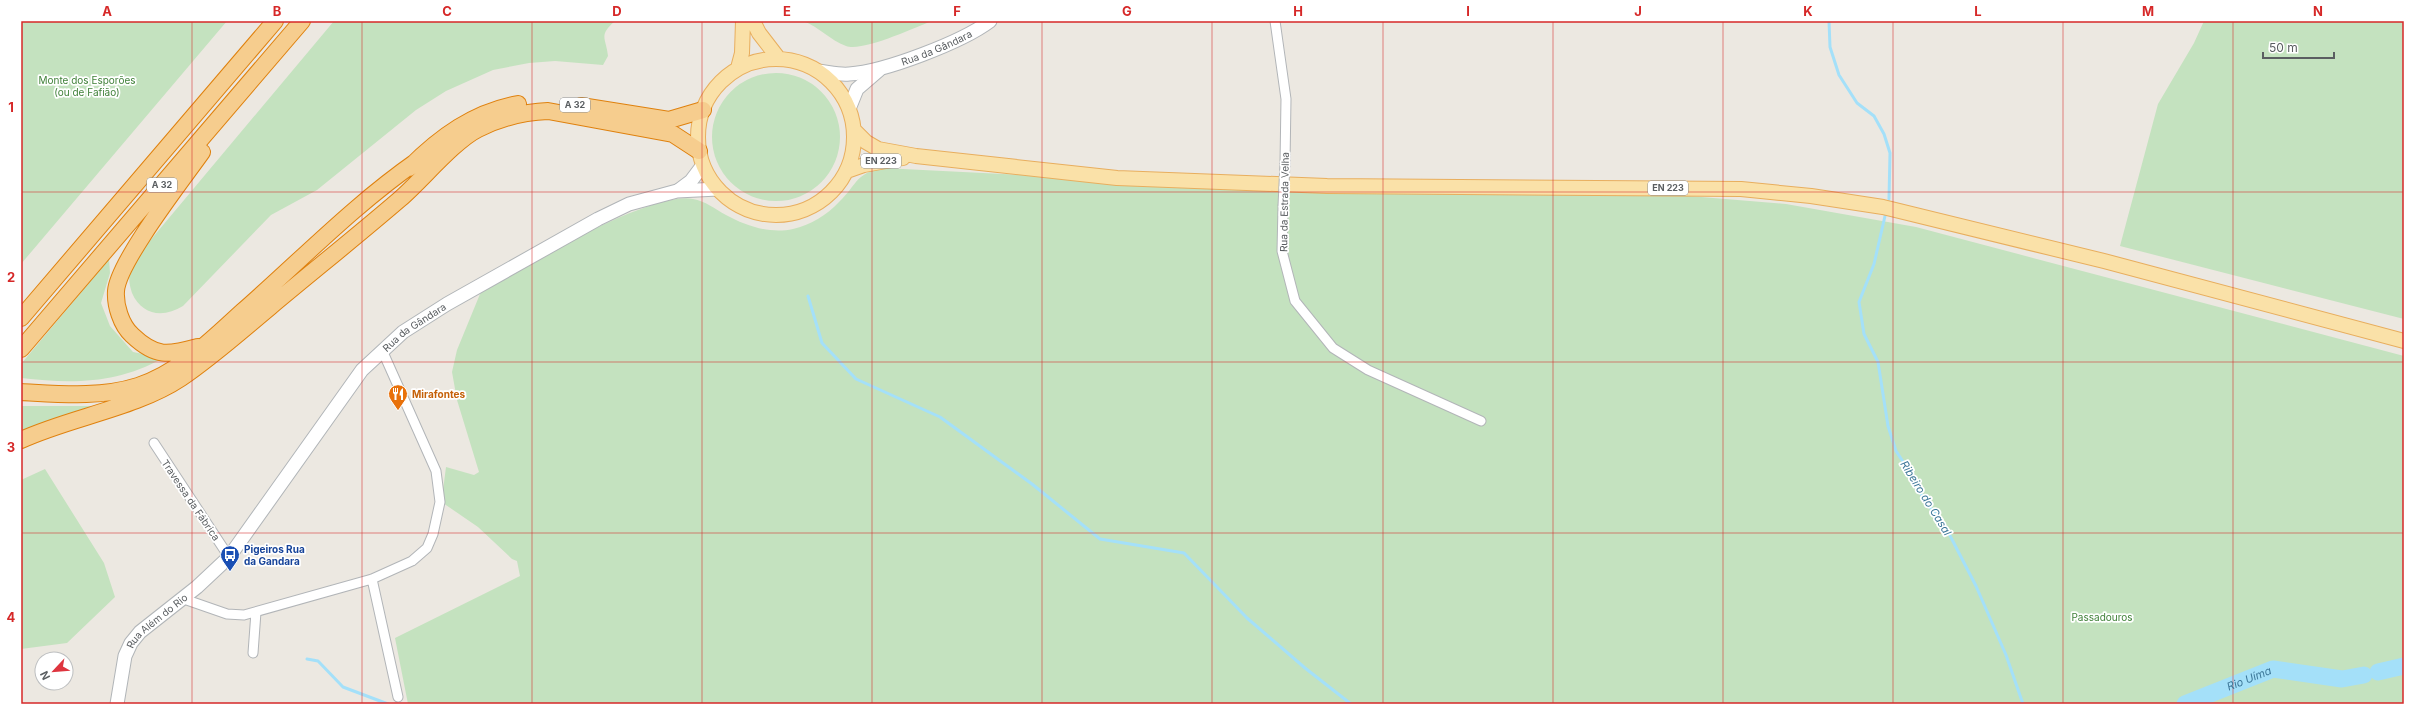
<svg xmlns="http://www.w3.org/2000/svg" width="2425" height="725" font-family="Inter,sans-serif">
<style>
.green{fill:#c4e2bf}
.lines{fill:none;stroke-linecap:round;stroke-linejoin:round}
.stream{stroke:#a4e0f9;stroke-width:3}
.river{stroke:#a4e0f9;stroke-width:17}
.street-casing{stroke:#b2b5b8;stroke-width:11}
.secondary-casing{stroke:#b1b5b8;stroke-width:15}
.primary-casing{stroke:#e8ae5e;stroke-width:16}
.highway-casing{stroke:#df810e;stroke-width:18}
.street{stroke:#fff;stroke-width:9}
.secondary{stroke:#fff;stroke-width:13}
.primary{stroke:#fae1a8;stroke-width:14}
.highway{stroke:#f6cd8e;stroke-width:16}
.street-bridge-casing{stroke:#b2b5b8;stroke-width:11;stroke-linecap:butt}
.street-bridge{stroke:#fff;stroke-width:9}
.grid{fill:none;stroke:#d62828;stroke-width:1;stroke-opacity:0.55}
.labels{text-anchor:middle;stroke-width:3.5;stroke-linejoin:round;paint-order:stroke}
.shield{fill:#fff;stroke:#8c8e90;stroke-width:1}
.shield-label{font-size:9px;font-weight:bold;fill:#5a5e61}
.street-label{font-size:10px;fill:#5a5e61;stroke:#fff}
.park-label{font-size:10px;fill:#408139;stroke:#fff}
.food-label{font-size:10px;font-weight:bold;fill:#c56008;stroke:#fff;text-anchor:start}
.transit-label{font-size:10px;font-weight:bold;fill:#164399;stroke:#fff;text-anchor:start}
.water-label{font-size:11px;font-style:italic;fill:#3d7799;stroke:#fff}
.neatline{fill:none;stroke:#d62828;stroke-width:1.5}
.grid-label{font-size:13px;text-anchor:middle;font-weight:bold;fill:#d62828}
</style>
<rect width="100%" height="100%" fill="#ece8e1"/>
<path class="green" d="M 21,21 L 227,21 L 21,264 Z
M 334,21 L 615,21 C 598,36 606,37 608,56 L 603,65 L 555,61 L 529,63 L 493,70 L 446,91 L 416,110 L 317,190 L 271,215 L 183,306 C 164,318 142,316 132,293 C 130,287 128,279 130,272 C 131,266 135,261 138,255 Z
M 803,21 L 932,21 C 913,28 863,52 846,46 C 830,40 819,27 803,21 Z
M 2204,21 L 2404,21 L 2404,319 L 2120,246 L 2158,104 L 2194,43 Z
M712 137a64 64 0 1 1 128 0a64 64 0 1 1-128 0Z
M 883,168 L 1277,188 L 1689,196 L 1786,204 L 1916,227 L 2404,356 L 2404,704 L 408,704 L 395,638 L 520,576 L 517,561 L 512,559 L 478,527 L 443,503 L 442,498 L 446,467 L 474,475 L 479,472 L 457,400 L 452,372 L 457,350 L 480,294 L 492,283 C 532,262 652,191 693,199 C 705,201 715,209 726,215 C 746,226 770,234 793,229 C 810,225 827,215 839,202 C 858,184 854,174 883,168 Z
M 109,259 L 110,273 L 101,303 L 110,326 L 133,352 L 163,358 C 117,384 72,384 21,378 L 21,364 Z
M 21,406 L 93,406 L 21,433 Z
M 45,469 L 104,563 L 115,597 L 67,643 L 21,649 L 21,480 Z"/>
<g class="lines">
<path class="stream" d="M 1829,21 L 1830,47 L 1839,75 L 1857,103 L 1874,116 L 1884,134 L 1890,153 L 1889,199
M 1885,216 L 1874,264 L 1859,302 L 1864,334 L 1878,362 L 1888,426 L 1896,451 L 1913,477 L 1924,500 L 1944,524 L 1976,586 L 2006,655 L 2023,704
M 808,296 L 822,343 L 856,379 L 940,417 L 1032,484 L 1100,539 L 1184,553 L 1247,618 L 1305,668 L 1351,704
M 307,659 L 318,661 L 343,687 L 388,704"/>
<g class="river">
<path d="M 2378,672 L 2404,666"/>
<path id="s1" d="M 2185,704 L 2273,669 L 2342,679 L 2364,675"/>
</g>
<defs>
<path id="street" d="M 1275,21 L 1286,99 L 1285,163
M 1283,206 L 1282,251 L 1295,301 L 1333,348 L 1368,370 L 1481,421
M 154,443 L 229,557
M 372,579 L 398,697
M 181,598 L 227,614 L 244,615 L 372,579 L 412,561 L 427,548 L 433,534 L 440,502 L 436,471 L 382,350
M 253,653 L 256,612"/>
<g id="secondary">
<path id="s2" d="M 818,71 C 828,72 839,75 849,74 C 884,72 962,42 990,21"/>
<path d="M 849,109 L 857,89 L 879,70"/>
<path d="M 679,190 L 691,181 L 703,165"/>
<path id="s3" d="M 117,704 L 125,656 L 131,643 L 140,632 L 197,587 L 229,557 L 362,370 L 403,332 L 447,304 L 598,219 L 629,204 L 677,191 L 718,189"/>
</g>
<path id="primary" d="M 753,21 L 759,33 L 779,59
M698 137a78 78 0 1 1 156 0a78 78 0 1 1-156 0Z
M 738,68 L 742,53 L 743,21
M 854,130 L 866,142 L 878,149 L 916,156 L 1117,178 L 1327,186 L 1741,189 L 1811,196 L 1883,207 L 2104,261 L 2404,341
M 847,171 L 864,165 L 903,158"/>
<path id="highway" d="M 581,106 L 669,120 L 703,110
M 409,168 C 440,137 474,112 518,104
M 21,318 L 275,21
M 198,347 C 168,355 156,358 132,335 C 121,325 115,305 116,291 C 118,262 183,179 202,152
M 21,349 L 302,21
M 21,392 C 60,394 100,398 138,386 C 180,372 211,340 243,311 C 301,260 354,205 417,161
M 21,440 C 71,417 136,408 181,378 C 212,357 241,331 270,307 C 313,271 357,236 400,199 C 422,180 454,141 478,129 C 500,118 523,112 548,111 L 673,134 L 699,151"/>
</defs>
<use href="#street" class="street-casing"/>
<use href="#secondary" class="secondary-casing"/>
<use href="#primary" class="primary-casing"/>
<use href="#highway" class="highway-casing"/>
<use href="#street" class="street"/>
<use href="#secondary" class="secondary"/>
<use href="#primary" class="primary"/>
<use href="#highway" class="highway"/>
<defs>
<path id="street-bridge" d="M 1283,206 L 1285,163"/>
</defs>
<use href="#street-bridge" class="street-bridge-casing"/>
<use href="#street-bridge" class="street-bridge"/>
</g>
<path class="grid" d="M 192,21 L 192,704M 362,21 L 362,704M 532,21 L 532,704M 702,21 L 702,704M 872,21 L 872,704M 1042,21 L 1042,704M 1212,21 L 1212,704M 1383,21 L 1383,704M 1553,21 L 1553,704M 1723,21 L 1723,704M 1893,21 L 1893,704M 2063,21 L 2063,704M 2233,21 L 2233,704M 21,192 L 2404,192M 21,362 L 2404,362M 21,533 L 2404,533"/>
<defs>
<symbol id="restaurant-pin" viewBox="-11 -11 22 30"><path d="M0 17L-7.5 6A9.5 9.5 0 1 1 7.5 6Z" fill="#e8710a" stroke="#fff"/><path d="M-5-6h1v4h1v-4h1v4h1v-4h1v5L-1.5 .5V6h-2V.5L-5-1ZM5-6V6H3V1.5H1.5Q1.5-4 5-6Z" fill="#fff"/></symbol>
<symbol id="bus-pin" viewBox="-11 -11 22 30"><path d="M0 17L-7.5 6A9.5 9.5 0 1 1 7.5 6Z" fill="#1a4fb4" stroke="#fff"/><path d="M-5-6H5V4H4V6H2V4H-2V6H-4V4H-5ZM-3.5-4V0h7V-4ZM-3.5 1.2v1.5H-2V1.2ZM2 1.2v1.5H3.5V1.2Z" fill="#fff"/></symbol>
</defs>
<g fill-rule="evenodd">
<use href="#restaurant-pin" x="387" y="383" width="22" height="30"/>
<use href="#bus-pin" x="219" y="544" width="22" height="30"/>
</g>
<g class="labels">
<g class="shield">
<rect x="560" y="98" width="30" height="14" rx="3"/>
<rect x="861" y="154" width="40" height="14" rx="3"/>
<rect x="147" y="178" width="30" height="14" rx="3"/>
<rect x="1648" y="181" width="40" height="14" rx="3"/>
</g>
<g class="shield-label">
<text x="575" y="108">A 32</text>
<text x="881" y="164">EN 223</text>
<text x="162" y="188">A 32</text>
<text x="1668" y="191">EN 223</text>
</g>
<g class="street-label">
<text dy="4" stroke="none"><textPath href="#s2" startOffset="123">Rua da Gândara</textPath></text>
<text transform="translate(1284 202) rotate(-89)" y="4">Rua da Estrada Velha</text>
<text dy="4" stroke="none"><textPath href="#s3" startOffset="491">Rua da Gândara</textPath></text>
<text transform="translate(191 500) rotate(56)" y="4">Travessa da Fábrica</text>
<text dy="4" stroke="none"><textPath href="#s3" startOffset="97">Rua Além do Rio</textPath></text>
</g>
<g class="park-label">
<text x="87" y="84">Monte dos Esporões<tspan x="87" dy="12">(ou de Fafião)</tspan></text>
<text x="2102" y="621">Passadouros</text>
</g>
<g class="food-label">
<text x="412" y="398">Mirafontes</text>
</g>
<g class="transit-label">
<text x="244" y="553">Pigeiros Rua<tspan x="244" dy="12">da Gandara</tspan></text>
</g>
<g class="water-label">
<text transform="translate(1926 498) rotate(58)" y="4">Ribeiro do Casal</text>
<text dy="4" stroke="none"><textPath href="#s1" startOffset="69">Rio Uíma</textPath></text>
</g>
</g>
<rect width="2425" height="725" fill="none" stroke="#ffffff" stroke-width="44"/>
<g transform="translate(54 671) rotate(244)"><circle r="19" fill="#ffffff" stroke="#bdbfc0"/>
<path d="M0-3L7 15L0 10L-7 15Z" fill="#de353f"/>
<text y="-6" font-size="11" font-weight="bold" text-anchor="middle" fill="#5a5e61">N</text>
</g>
<path d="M2263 52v6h71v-6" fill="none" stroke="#5a5e61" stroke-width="2"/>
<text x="2269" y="52" font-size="12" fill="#5a5e61" stroke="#ffffff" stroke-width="3" paint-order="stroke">50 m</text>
<rect x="22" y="22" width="2381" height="681" class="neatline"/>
<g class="grid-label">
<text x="107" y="16">A</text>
<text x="277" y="16">B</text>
<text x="447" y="16">C</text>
<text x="617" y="16">D</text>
<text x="787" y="16">E</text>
<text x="957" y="16">F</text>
<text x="1127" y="16">G</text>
<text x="1298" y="16">H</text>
<text x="1468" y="16">I</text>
<text x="1638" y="16">J</text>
<text x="1808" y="16">K</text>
<text x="1978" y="16">L</text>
<text x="2148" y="16">M</text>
<text x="2318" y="16">N</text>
<text x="11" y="112">1</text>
<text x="11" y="282">2</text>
<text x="11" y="452">3</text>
<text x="11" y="622">4</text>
</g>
</svg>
